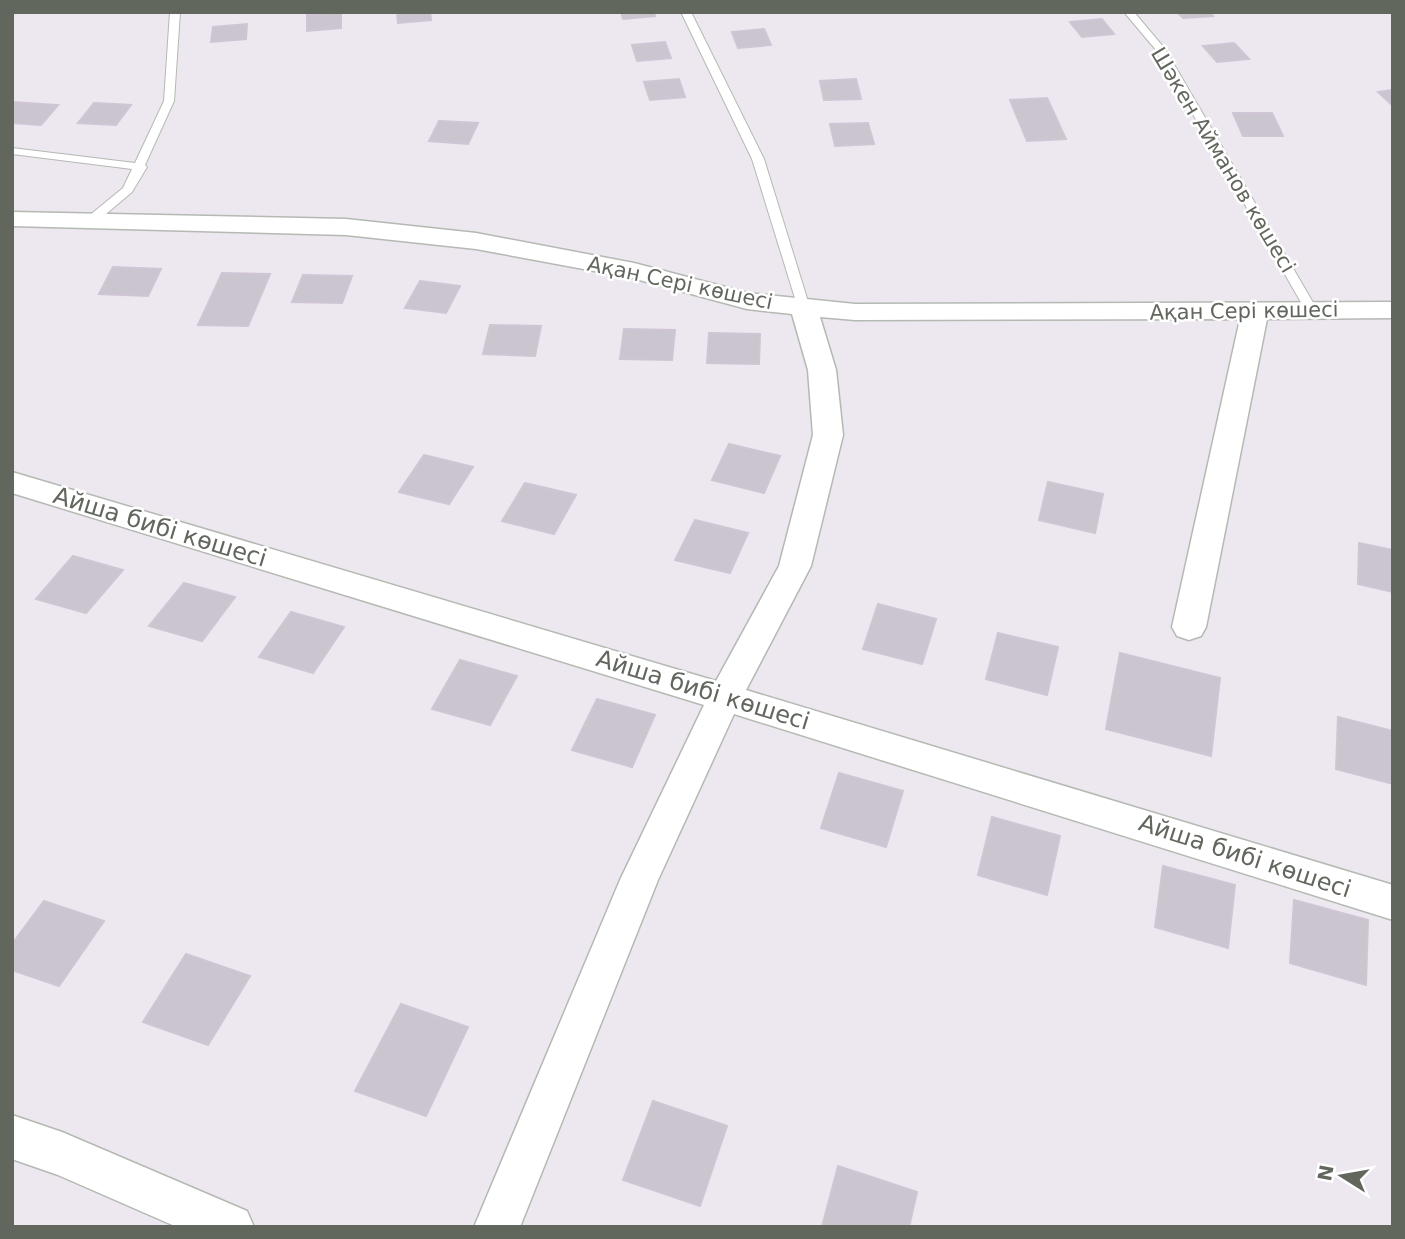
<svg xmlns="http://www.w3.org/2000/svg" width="1405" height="1239" font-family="'DejaVu Sans',sans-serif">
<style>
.building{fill:#cac5ce;stroke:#cfc5d5;stroke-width:2}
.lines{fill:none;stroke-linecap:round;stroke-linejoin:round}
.service-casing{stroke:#b4b9b2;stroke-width:2}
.minor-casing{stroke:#b4b9b2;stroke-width:3}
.service{fill:#fff;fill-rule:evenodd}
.minor{fill:#fff;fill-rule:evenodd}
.labels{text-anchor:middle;stroke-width:5;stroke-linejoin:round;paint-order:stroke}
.far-street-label{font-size:21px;fill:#62675e;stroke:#fff}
.street-label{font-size:24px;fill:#62675e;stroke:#fff}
</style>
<rect width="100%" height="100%" fill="#ede7f0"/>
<path class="building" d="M 397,12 L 430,12 L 431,20 L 398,23 Z
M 621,12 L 654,12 L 655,16 L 623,19 Z
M 1177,12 L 1210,12 L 1213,16 L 1183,18 Z
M 341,13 L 341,28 L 307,31 L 307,15 Z
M 1102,19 L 1114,34 L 1082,37 L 1070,22 Z
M 247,24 L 246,39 L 211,42 L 213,27 Z
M 764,29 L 771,45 L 738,48 L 732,32 Z
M 665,42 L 671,58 L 637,61 L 632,45 Z
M 1234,43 L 1249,59 L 1217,62 L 1203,46 Z
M 679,79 L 685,97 L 650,100 L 644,82 Z
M 856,79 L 861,99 L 824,100 L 820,81 Z
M 1393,90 L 1393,106 L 1378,92 Z
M 1047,98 L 1066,139 L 1027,141 L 1010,100 Z
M 12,102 L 58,105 L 41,125 L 12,123 Z
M 94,103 L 131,105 L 116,125 L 78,123 Z
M 1233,113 L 1272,113 L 1283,136 L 1243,136 Z
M 439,121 L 478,123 L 468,144 L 429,141 Z
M 868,123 L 874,144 L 835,146 L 830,124 Z
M 113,267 L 161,269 L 148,296 L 99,294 Z
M 222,273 L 270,274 L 248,326 L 198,325 Z
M 303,275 L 352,276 L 342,303 L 292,302 Z
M 420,281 L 460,286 L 446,313 L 405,308 Z
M 490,325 L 541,326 L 535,356 L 483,354 Z
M 624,329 L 675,330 L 672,360 L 620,359 Z
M 709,333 L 760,334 L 759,364 L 707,363 Z
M 729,444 L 780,456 L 764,493 L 712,480 Z
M 424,455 L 473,467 L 449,504 L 399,492 Z
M 1048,482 L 1103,494 L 1095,533 L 1039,520 Z
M 525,483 L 576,495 L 554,534 L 502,521 Z
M 695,520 L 748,533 L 730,573 L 675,560 Z
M 1359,543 L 1393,550 L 1393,592 L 1358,584 Z
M 73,556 L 123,570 L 86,613 L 36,599 Z
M 184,583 L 235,597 L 202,641 L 149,626 Z
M 878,604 L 936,619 L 922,664 L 863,649 Z
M 291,612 L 344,627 L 313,673 L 259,657 Z
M 998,633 L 1058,647 L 1047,695 L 986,679 Z
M 1120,653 L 1220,678 L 1211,756 L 1106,729 Z
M 460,660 L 517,676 L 490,725 L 432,709 Z
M 597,699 L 655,715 L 632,767 L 572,750 Z
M 1338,717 L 1393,731 L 1393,784 L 1336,769 Z
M 839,773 L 903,791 L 886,847 L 821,828 Z
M 992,817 L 1060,836 L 1047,895 L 978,875 Z
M 1163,866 L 1235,885 L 1228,948 L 1155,927 Z
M 1294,900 L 1368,920 L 1366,985 L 1290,963 Z
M 44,901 L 104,921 L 59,986 L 12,970 L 12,944 Z
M 186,954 L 250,976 L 208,1045 L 143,1022 Z
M 401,1004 L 468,1027 L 426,1116 L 355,1091 Z
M 653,1101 L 727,1126 L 700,1206 L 623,1180 Z
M 838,1166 L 917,1192 L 909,1227 L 822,1227 Z"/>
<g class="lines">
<defs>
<path id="service" d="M 170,12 L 180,12 L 174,101 L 145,165 L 147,167 L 132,192 L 93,225 L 85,225 L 85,219 L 123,188 L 132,169 L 12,154 L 12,148 L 135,163 L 164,101 Z
M 681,12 L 691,12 L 764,159 L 810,308 L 808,311 L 800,311 L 798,308 L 752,159 Z
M 1124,12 L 1134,12 L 1165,49 L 1318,311 L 1316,314 L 1308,314 L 1306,311 L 1156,50 Z"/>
<path id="minor" d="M 12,212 L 346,219 L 476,233 L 634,263 L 748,293 L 855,304 L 1393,302 L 1393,318 L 1267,319 L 1206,627 L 1201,636 L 1189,640 L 1177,636 L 1172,627 L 1240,319 L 855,320 L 820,317 L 836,370 L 843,435 L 811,566 L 746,690 L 1393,885 L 1393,920 L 734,714 L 658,880 L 520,1227 L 474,1227 L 620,880 L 704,705 L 12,493 L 12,472 L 716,681 L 779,566 L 813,435 L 808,370 L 792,314 L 747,309 L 632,278 L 476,249 L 346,235 L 12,226 Z
M 12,1115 L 62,1132 L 247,1211 L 254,1227 L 177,1227 L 58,1175 L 12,1159 Z"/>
</defs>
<use href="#service" class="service-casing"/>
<use href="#minor" class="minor-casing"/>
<use href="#service" class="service"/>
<use href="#minor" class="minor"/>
</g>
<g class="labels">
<g class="far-street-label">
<text transform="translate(1223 160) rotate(59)" y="7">Шәкен Айманов көшесі</text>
<text transform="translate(680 283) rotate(12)" y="7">Ақан Сері көшесі</text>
<text transform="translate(1244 311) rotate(-1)" y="7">Ақан Сері көшесі</text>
</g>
<g class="street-label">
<text transform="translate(160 527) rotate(17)" y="8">Айша бибі көшесі</text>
<text transform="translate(703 690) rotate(17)" y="8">Айша бибі көшесі</text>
<text transform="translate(1245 856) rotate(18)" y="8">Айша бибі көшесі</text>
</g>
</g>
<rect width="1405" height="1239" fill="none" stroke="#62675e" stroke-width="28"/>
<g transform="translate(1342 1176) rotate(281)" stroke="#ffffff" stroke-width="5" paint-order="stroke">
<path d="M0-5L12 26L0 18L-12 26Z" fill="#62675e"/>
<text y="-10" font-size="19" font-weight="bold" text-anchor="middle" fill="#62675e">N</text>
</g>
</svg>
